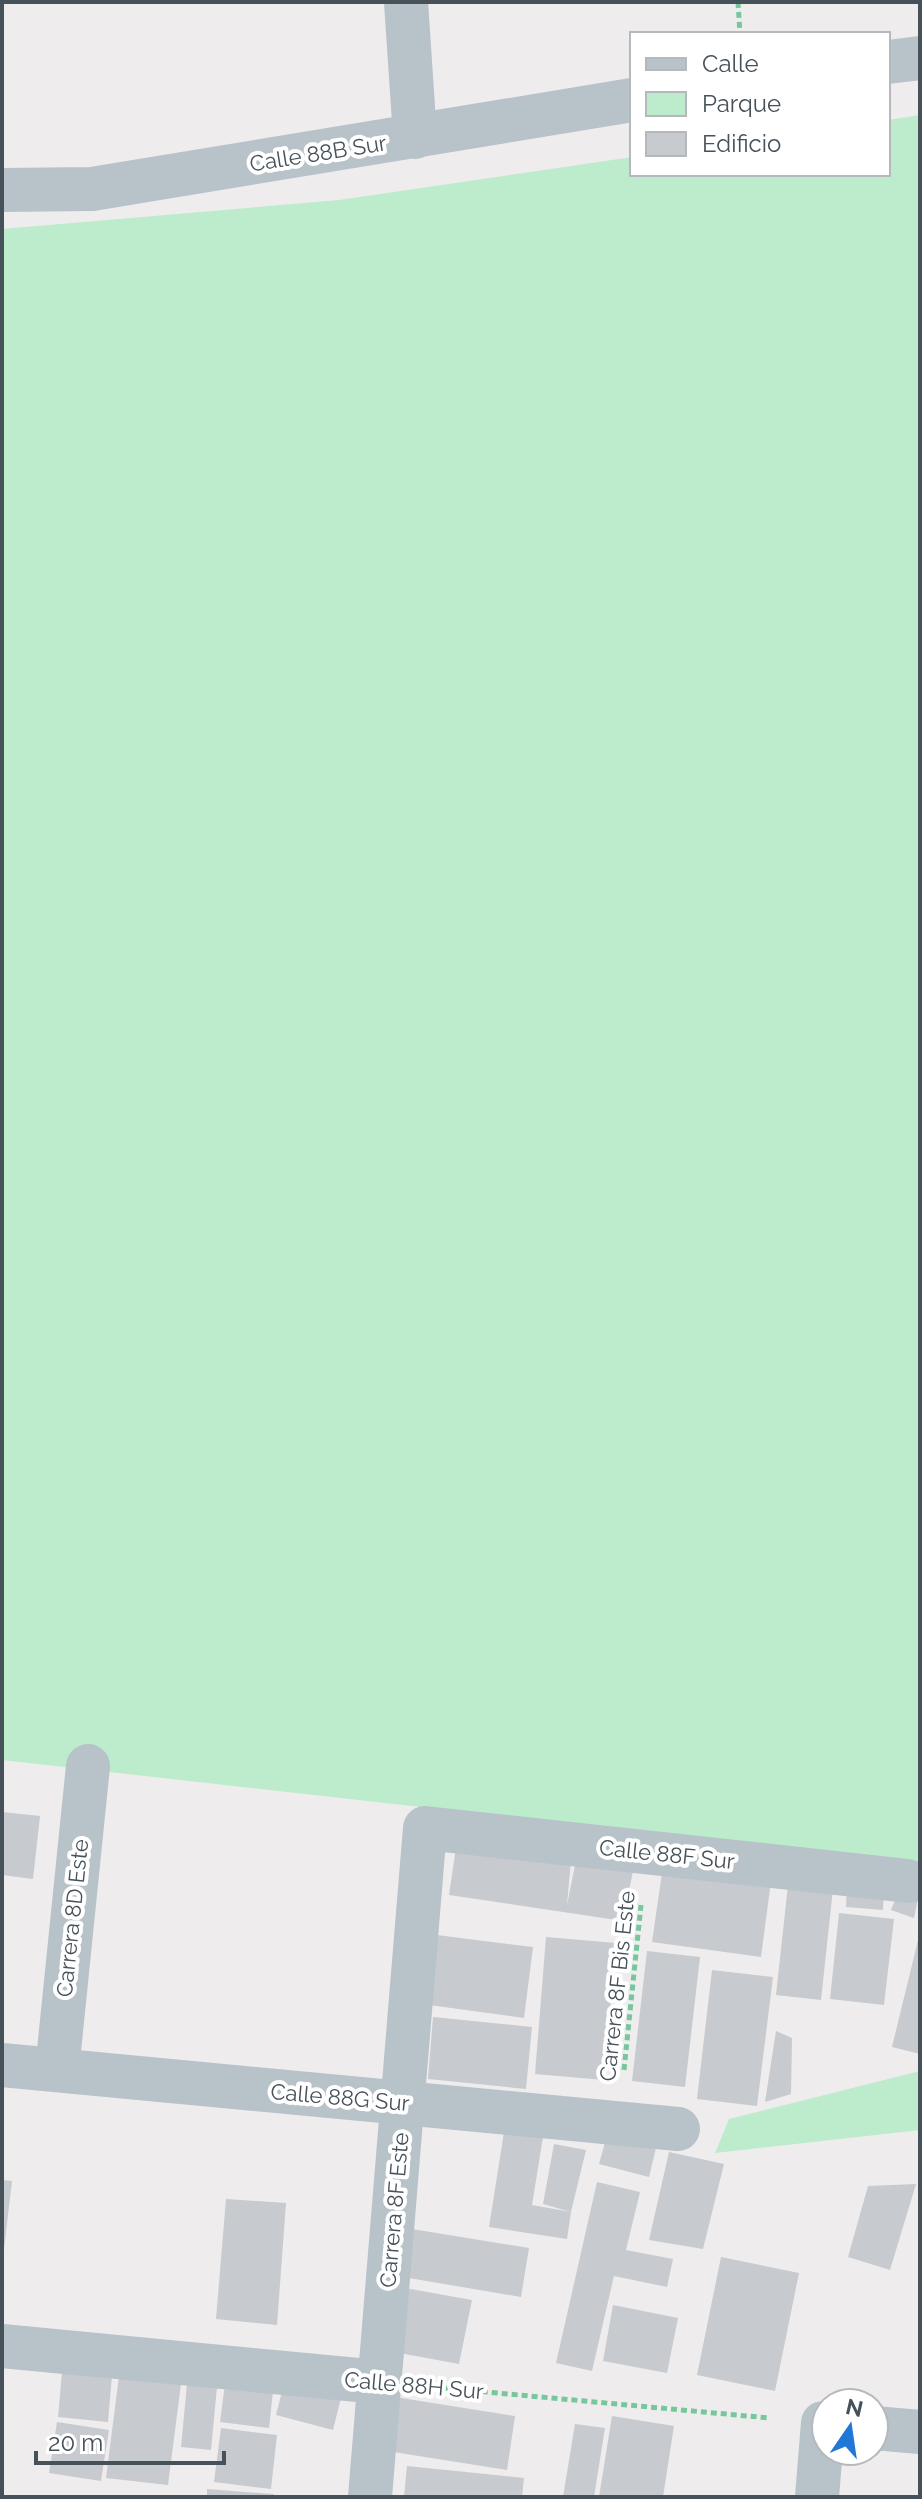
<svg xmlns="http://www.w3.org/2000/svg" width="922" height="2499" font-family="Raleway,sans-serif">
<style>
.green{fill:#bceccc}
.building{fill:#c7cacf}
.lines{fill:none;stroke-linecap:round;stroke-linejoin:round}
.path{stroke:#76c89c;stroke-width:5;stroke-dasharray:6 4;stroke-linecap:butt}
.street{stroke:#b8c2c9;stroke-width:44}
.labels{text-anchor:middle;stroke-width:8;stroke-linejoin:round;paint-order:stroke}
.street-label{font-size:22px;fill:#465159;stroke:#fff}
</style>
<rect width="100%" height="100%" fill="#efeced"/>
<path class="green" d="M 920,115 L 920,1863 L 2,1760 L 2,229 L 339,200 L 632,157 L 632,174 L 888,174 L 888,120 Z
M 920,2071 L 920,2130 L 715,2153 L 729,2119 Z"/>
<path class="building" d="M 2,1812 L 40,1816 L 33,1879 L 2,1875 Z
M 457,1841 L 571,1860 L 567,1905 L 578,1850 L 635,1861 L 623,1921 L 449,1895 Z
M 663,1866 L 771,1881 L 761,1957 L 652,1942 Z
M 788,1885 L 833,1889 L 821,2000 L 776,1995 Z
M 847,1887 L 884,1890 L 883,1910 L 846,1907 Z
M 920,1889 L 914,1918 L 891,1910 L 899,1890 Z
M 839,1913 L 894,1919 L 884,2005 L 830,1999 Z
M 437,1935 L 533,1947 L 524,2018 L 429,2005 Z
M 919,1936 L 920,1936 L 920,2054 L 892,2047 Z
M 546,1937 L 616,1943 L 604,2080 L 535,2074 Z
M 647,1951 L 700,1957 L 685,2087 L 632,2081 Z
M 712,1970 L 773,1977 L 757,2106 L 697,2099 Z
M 433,2017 L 532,2027 L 526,2089 L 428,2079 Z
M 776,2031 L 792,2038 L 791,2094 L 765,2102 Z
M 504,2132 L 543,2137 L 532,2205 L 571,2212 L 567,2239 L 489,2227 Z
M 607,2135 L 656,2148 L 649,2177 L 599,2164 Z
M 554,2144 L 586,2150 L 571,2212 L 543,2204 Z
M 669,2152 L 724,2164 L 703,2249 L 649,2240 Z
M 2,2180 L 12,2181 L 4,2249 L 2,2249 Z
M 597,2182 L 640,2192 L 626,2250 L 673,2259 L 667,2287 L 614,2276 L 592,2371 L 556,2363 Z
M 916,2184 L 890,2270 L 848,2257 L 868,2186 Z
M 226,2199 L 286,2203 L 277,2325 L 216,2319 Z
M 412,2229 L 529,2248 L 521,2297 L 403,2277 Z
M 721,2257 L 799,2273 L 775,2391 L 697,2375 Z
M 405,2288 L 472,2300 L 459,2364 L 394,2352 Z
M 613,2305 L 678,2318 L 667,2373 L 603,2361 Z
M 63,2360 L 113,2364 L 108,2422 L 58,2417 Z
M 120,2368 L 182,2376 L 168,2485 L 106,2478 Z
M 226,2376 L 274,2382 L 269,2428 L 220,2422 Z
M 285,2380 L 342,2394 L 333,2430 L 276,2415 Z
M 187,2384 L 217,2387 L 211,2450 L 181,2447 Z
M 395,2397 L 515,2416 L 507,2470 L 387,2451 Z
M 612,2416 L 674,2426 L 663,2497 L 599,2497 Z
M 57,2422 L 109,2430 L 101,2481 L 49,2473 Z
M 575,2424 L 605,2428 L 594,2497 L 563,2497 Z
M 221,2428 L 277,2435 L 271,2489 L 214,2482 Z
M 407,2466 L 524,2478 L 522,2497 L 404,2497 Z
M 207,2489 L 274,2494 L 274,2497 L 207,2497 Z"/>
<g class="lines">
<path class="path" d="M 738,2 L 740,34
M 624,2070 L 641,1905
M 432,2387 L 769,2418"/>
<path class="street" d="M 406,2 L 415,137
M 888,62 L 920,58
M 2,190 L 92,189 L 632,100
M 2,2065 L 678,2129
M 57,2070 L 88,1766
M 2,2346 L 379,2382
M 874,2428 L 920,2432
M 370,2497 L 425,1828 L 908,1881
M 817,2497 L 823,2423 L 826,2423"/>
</g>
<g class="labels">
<g class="street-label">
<text transform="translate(318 153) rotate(-9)" y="8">Calle 88B Sur</text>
<text transform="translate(667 1854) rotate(6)" y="8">Calle 88F Sur</text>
<text transform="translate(72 1918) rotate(-84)" y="8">Carrera 8D Este</text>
<text transform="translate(617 1986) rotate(-84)" y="8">Carrera 8F Bis Este</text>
<text transform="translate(340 2097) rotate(5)" y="8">Calle 88G Sur</text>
<text transform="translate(394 2210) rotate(-85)" y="8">Carrera 8F Este</text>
<text transform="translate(414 2385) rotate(5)" y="8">Calle 88H Sur</text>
</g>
</g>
<rect width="922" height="2499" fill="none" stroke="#465159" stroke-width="8"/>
<rect x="630" y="32" width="260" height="144" fill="#ffffff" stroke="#b5b9bd" stroke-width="2"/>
<rect x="646" y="58" width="40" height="12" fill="#b8c2c9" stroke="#b5b9bd" stroke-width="2"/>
<text x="702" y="72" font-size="24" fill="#465159">Calle</text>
<rect x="646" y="92" width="40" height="24" fill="#bceccc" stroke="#b5b9bd" stroke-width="2"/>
<text x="702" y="112" font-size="24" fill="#465159">Parque</text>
<rect x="646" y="132" width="40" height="24" fill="#c7cacf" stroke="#b5b9bd" stroke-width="2"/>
<text x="702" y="152" font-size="24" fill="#465159">Edificio</text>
<g transform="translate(850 2427) rotate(13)"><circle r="38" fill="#ffffff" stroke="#b5b9bd" stroke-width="2"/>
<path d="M0-6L14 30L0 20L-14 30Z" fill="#2177d5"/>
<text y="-12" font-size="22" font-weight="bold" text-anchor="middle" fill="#465159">N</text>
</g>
<path d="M36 2451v12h188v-12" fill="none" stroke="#465159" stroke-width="4"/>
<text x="48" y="2451" font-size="24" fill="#465159" stroke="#ffffff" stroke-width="6" paint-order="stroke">20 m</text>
</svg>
